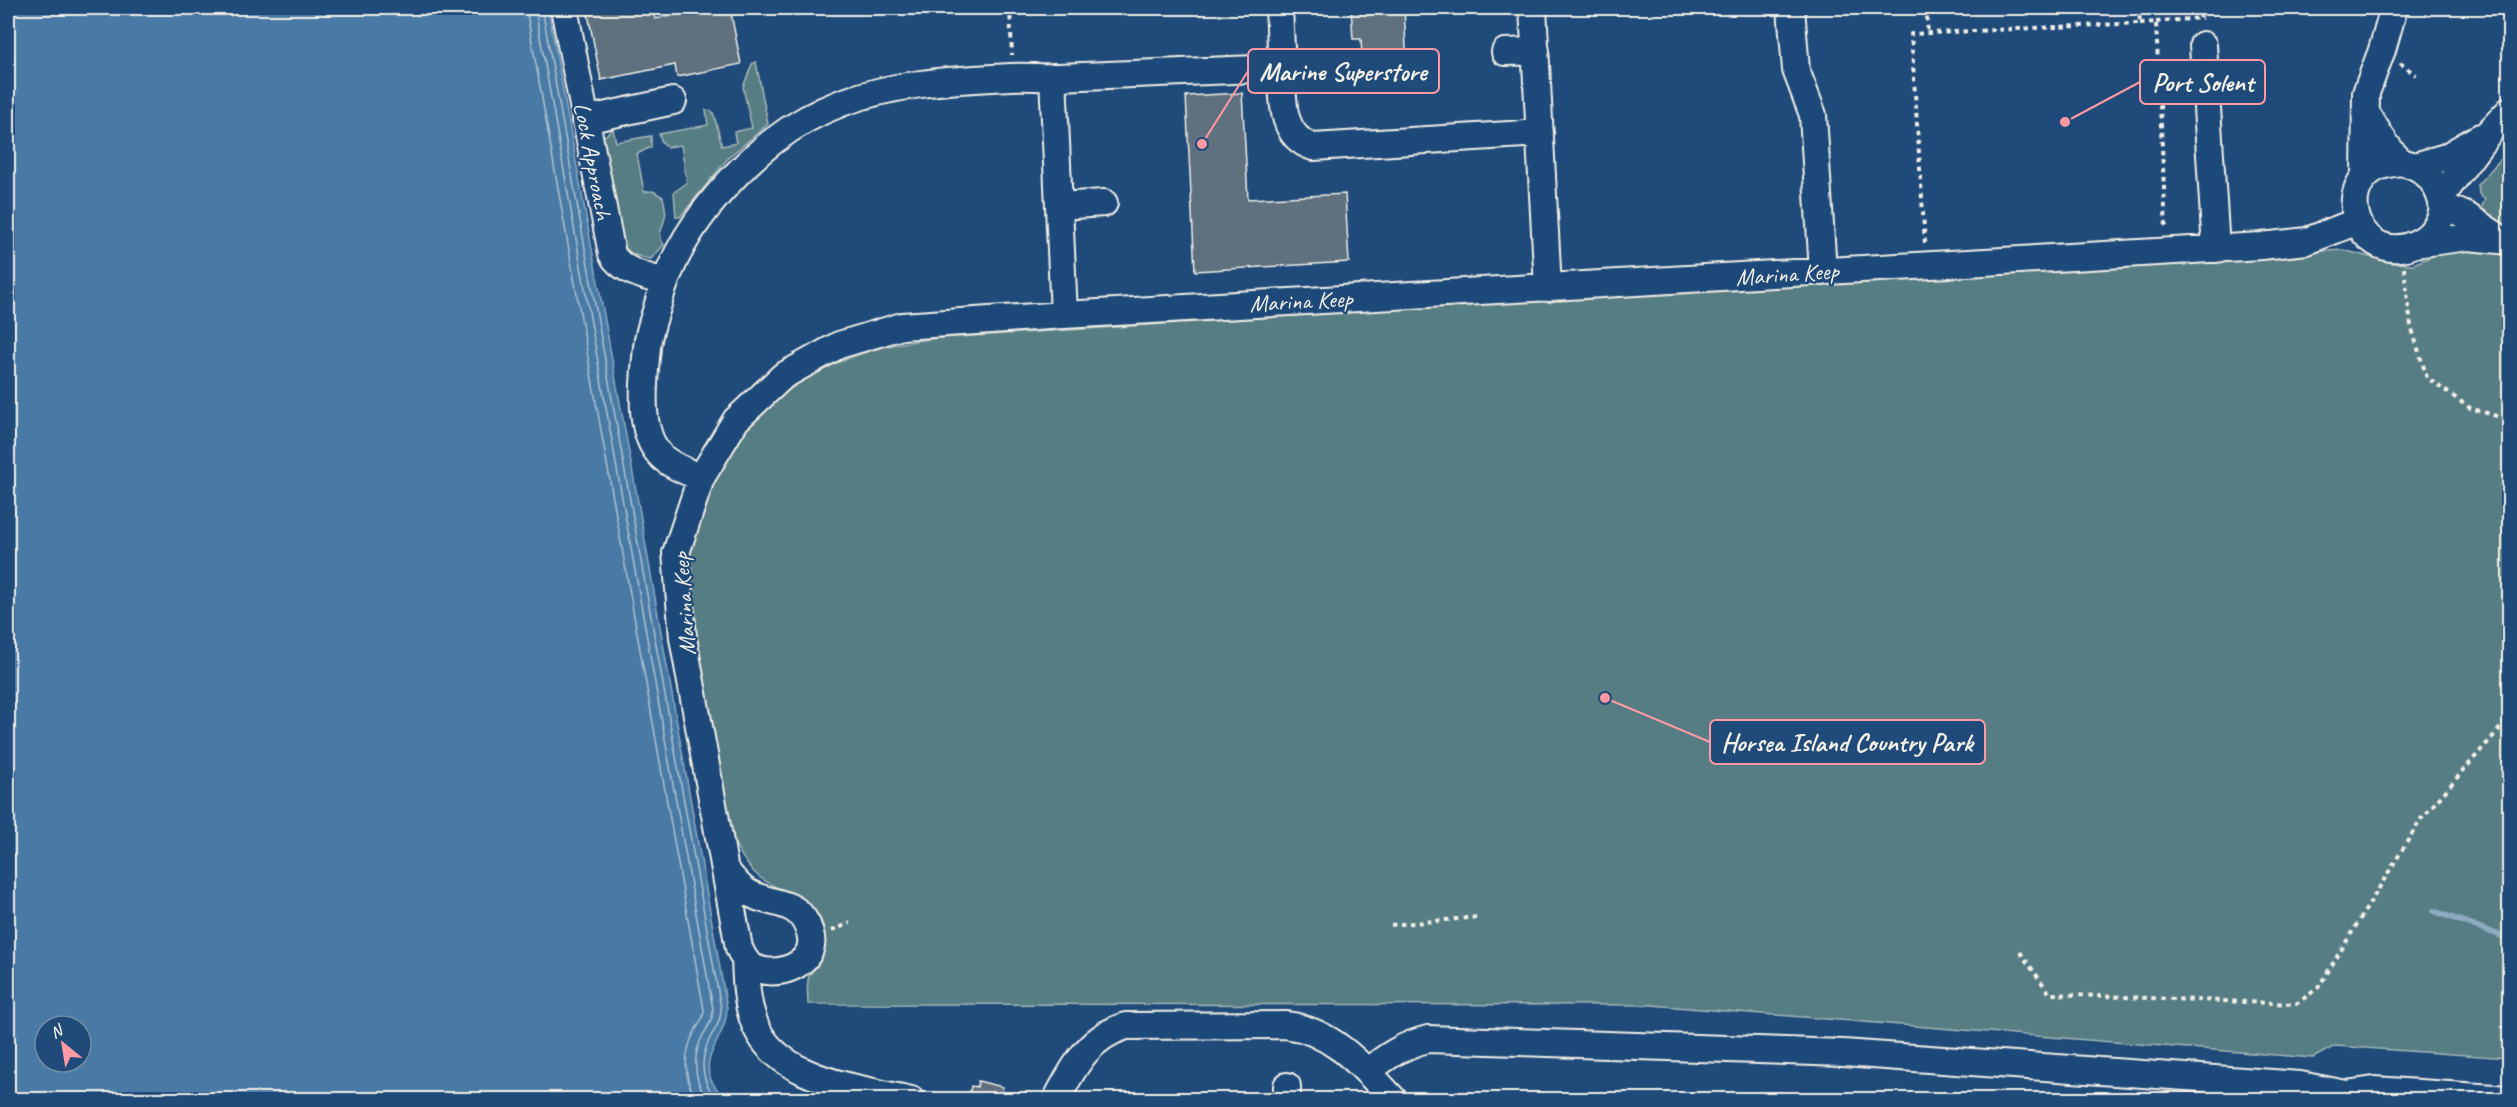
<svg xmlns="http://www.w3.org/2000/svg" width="2517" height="1107" font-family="Caveat,sans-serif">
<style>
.green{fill:#577d83;stroke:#a6b7b6;stroke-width:1.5}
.water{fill:#497aa6;stroke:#8daac0;stroke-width:1.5;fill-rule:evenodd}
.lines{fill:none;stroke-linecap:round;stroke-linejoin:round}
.shore{stroke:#b0c1ce;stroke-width:1.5}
.stream{stroke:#8daac0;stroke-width:6}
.building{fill:#5e707f;stroke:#f4f1e8;stroke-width:1.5}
.minor-casing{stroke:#f4f1e8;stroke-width:30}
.path{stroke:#f4f1e8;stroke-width:4;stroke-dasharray:4.5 4.5;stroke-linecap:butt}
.minor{stroke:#1f4a7a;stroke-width:26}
.labels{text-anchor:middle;stroke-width:4.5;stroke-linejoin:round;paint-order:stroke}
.street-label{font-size:24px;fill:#f4f1e8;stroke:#1f4a7a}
.leader{fill:none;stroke:#ff9aa2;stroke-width:2}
.callout-dot{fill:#ff9aa2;stroke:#1f4a7a;stroke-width:2}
.callout{fill:#1f4a7a;stroke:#ff9aa2;stroke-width:2}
.callout-label{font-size:26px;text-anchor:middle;font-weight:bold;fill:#f4f1e8}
</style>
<rect width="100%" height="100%" fill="#1f4a7a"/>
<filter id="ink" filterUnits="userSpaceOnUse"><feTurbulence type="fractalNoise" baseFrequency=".0167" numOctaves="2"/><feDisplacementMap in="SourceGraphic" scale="12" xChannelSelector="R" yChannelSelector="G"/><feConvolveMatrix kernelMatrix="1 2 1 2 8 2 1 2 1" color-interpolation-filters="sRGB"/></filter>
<g filter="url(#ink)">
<path class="green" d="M 756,62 L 768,124 L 729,157 L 680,217 L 676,217 L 674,192 L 687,183 L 681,145 L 667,147 L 662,142 L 659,134 L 708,125 L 706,110 L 712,111 L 714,115 L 722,146 L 736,143 L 734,132 L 752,128 L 743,87 L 752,64 Z
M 613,129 L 616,142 L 651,136 L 651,147 L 637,154 L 644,192 L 653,191 L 663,197 C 664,203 667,211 665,217 C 663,229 656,233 664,245 L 651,259 C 639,258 629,254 622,244 L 602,138 Z
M 2509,150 L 2509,229 L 2480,210 L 2485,200 L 2479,194 L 2478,184 Z
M 2450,249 L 2484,249 L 2509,255 L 2509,1058 L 2335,1046 L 2313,1058 L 1651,1005 L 808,1004 C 808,996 806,984 809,976 C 810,972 815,968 817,965 C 822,957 826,943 825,934 C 820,897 786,896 762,879 C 749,870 741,856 734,842 C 719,792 712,738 703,687 C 697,658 686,622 685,593 C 683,560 694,526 707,497 C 713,483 717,467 725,455 C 774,381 855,345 940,338 L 2343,250 L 2393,263 L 2413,264 Z"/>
<path class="water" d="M 8,8 L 548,8 L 641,518 L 727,1008 C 727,1044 685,1064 727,1099 L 8,1099 ZM 45,1026 L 81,1026 L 81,1062 L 45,1062 Z"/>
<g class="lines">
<path class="shore" d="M 526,8 L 704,1010 C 704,1019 699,1023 695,1031 C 683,1053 683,1079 697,1100
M 535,8 L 713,1009 C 713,1021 708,1026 703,1035 C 691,1058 694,1079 707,1100
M 542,8 L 721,1008 C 721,1022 716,1027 710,1038 C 699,1060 701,1082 717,1100"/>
<path class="stream" d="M 2434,911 L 2510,939"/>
</g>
<path class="building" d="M 578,8 L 652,8 L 655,19 L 712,8 L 730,8 L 741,64 L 677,77 L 675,65 L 601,80 L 587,9 L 578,10 Z
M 1351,8 L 1404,8 L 1408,87 L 1364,89 L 1361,39 L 1353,39 Z
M 1242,93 L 1248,199 L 1345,194 L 1349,262 L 1195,271 L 1186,96 Z
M 978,1081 L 1003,1087 L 1000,1100 L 969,1097 L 971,1086 L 977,1087 Z"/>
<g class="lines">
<defs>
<path id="minor" d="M 564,8 L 612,254 C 622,272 646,276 664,282
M 1533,8 L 1548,288
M 1791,8 L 1796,70 L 1813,115 L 1823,272
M 2203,45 L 2216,249
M 1505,52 L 1536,51
M 1282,68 C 1283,96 1279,136 1313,147 L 1540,133
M 1053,77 L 1064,315
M 2366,112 C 2373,124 2391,154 2401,161 C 2404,164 2410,164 2414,166 C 2426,171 2436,183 2440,196 C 2445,208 2441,221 2433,230 C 2427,238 2416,244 2406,247 C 2357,258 2334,188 2378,167 C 2385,164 2394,163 2401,162
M 585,120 L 673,101
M 2415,166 L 2446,157 L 2480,137
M 2365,176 L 2366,93 L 2382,50 L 2394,8
M 2441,197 L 2490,131 L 2510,110
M 1059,206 L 1104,203
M 2443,206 L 2467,216 L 2500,238
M 2415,244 L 2468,237 L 2510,241
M 701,478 C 690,473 677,468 667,461 C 635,439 644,381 647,347 C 648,335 652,323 656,311 C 666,272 682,240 707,208 C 796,96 876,83 1011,77 C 1027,76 1042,78 1058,77 C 1132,74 1207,71 1282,68 L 1279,8
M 725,870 C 731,876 737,885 744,890 C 769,908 799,895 810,933 C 820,966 770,982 749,964 C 744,960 742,954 739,948 L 683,638 L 676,553 L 701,478 L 736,420 L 783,376 L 839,345 L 902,326 L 1064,315 L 2261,246 L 2307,241 L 2358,221
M 745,959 C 746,980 746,999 753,1019 C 773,1081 858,1087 911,1100
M 1367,1072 C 1387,1056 1403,1045 1428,1039 L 1843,1053 L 2300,1085 L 2346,1094 L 2374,1090 L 2510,1099
M 1287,1086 L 1287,1100
M 1056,1100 C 1074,1067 1088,1037 1126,1026 L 1286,1025 C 1333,1031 1363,1067 1394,1100"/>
</defs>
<use href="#minor" class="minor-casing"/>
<path class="path" d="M 1010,8 L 1012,55
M 1926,8 L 1928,34
M 2156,22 L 2201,18 L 2198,8
M 2140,23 L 2156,22 L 2166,230
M 2400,63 L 2416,75
M 1925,243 L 1911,34 L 2140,23 L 2139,8
M 2404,268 L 2411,326 L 2427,378 L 2470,408 L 2510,420
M 1391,925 L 1479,917
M 832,931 L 850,923
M 2020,952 L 2050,994 L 2296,1004 L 2318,988 L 2421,819 L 2510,717"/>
<use href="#minor" class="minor"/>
</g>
</g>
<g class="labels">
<g class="street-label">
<text transform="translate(593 161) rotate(79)" y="8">Lock Approach</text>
<text transform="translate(1787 274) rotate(-4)" y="8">Marina Keep</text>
<text transform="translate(1301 301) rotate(-3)" y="8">Marina Keep</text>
<text transform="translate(684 604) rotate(-94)" y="8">Marina Keep</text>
</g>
</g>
<path class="leader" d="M1202 144L1248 71M2065 122L2140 82M1605 698L1710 742"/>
<g class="callout-dot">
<circle cx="1202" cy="144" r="6"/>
<circle cx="2065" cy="122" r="6"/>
<circle cx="1605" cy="698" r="6"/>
</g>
<g class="callout">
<rect x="1248" y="49" width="191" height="44" rx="6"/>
<rect x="2140" y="60" width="125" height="44" rx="6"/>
<rect x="1710" y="720" width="275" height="44" rx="6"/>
</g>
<g class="callout-label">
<text x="1343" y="80">Marine Superstore</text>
<text x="2203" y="91">Port Solent</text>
<text x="1847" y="751">Horsea Island Country Park</text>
</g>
<rect width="2517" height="1107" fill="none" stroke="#1f4a7a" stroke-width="30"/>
<rect x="15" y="15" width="2487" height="1077" fill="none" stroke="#f4f1e8" stroke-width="2" filter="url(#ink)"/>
<g transform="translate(63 1044) rotate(330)"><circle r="28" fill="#1f4a7a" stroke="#748da6" stroke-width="1.5"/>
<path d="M0-4.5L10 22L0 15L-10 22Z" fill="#ff9aa2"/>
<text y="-9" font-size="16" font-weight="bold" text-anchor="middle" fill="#f4f1e8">N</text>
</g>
</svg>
